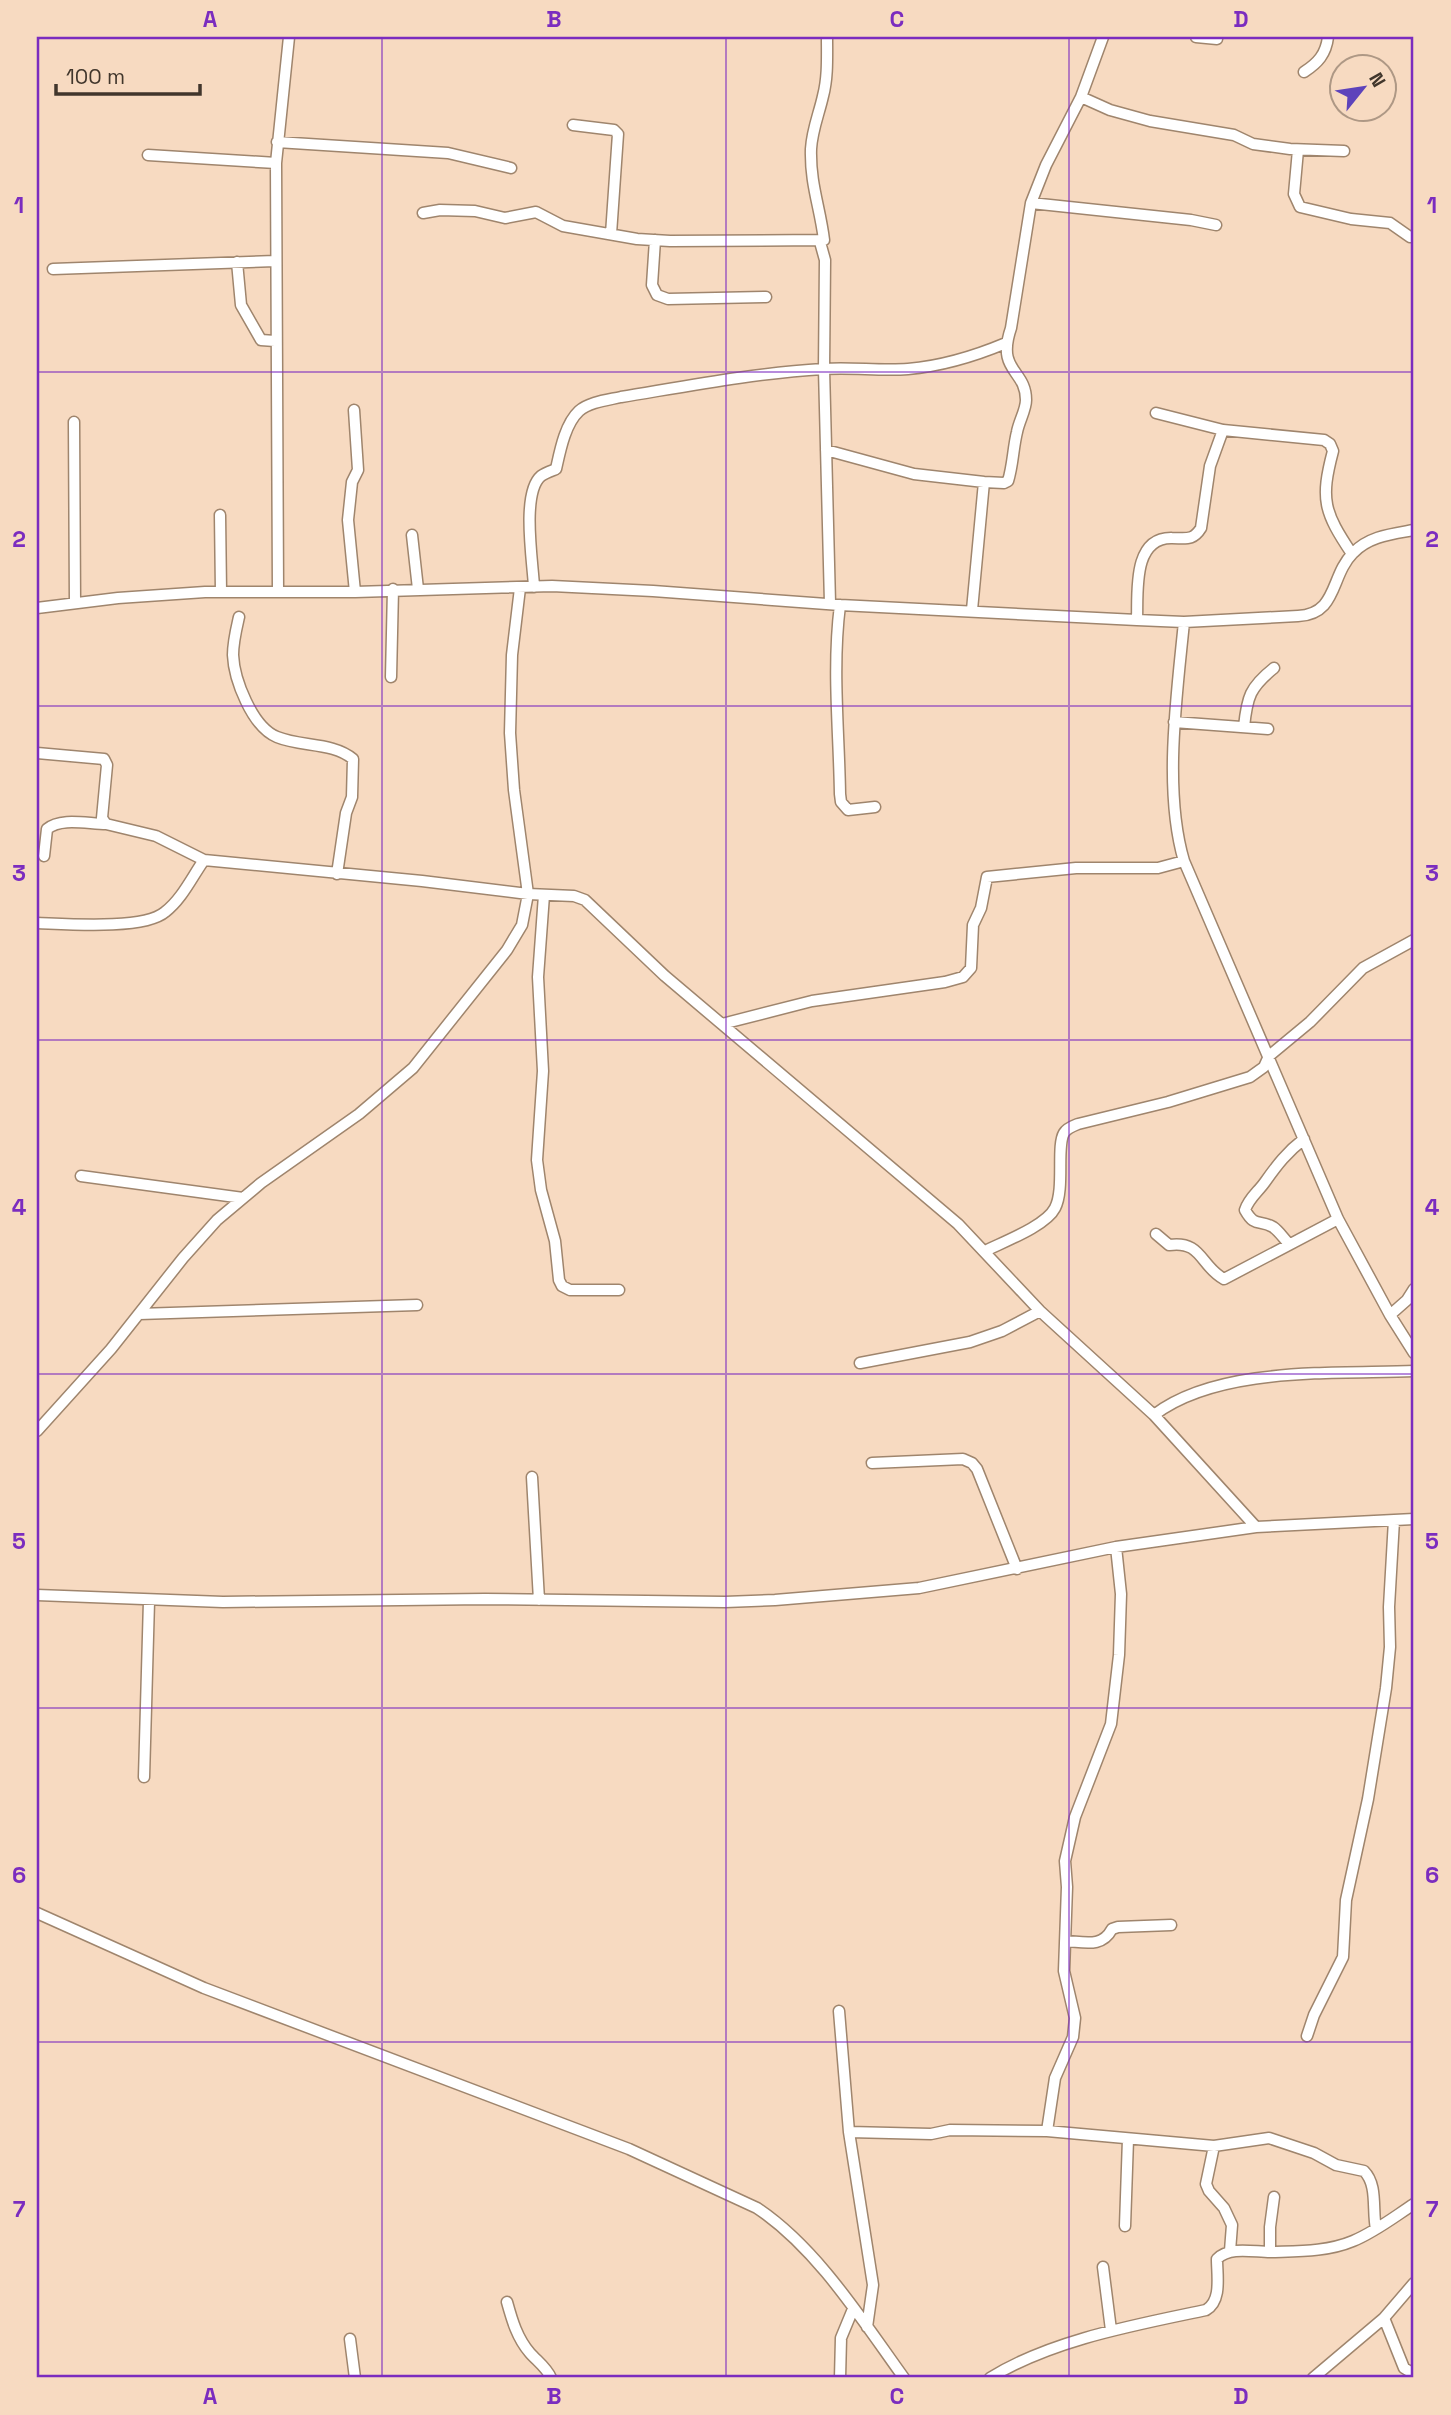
<svg xmlns="http://www.w3.org/2000/svg" width="1451" height="2415" font-family="'Space Grotesk',sans-serif">
<style>
.lines{fill:none;stroke-linecap:round;stroke-linejoin:round}
.minor-casing{stroke:#9f856d;stroke-width:13}
.minor{stroke:#fff;stroke-width:10}
.grid{fill:none;stroke:#7b2cbf;stroke-width:2;stroke-opacity:0.55}
.neatline{fill:none;stroke:#7b2cbf;stroke-width:2.5}
.grid-label{font-size:23px;text-anchor:middle;font-weight:bold;fill:#7b2cbf}
</style>
<rect width="100%" height="100%" fill="#f7dac1"/>
<g class="lines">
<defs>
<path id="minor" d="M 827,37 C 827,57 828,77 823,96 C 819,114 812,130 811,149 C 810,184 820,207 824,240 L 820,242 L 825,260 L 824,369 L 830,603
M 1196,37 L 1217,39
M 1304,72 C 1318,63 1326,54 1328,37
M 1081,97 L 1110,110 L 1150,121 L 1234,135 L 1253,144 L 1290,149 L 1344,151
M 573,125 L 614,130 L 618,134 L 611,234
M 277,142 L 448,153 L 511,168
M 1298,150 L 1294,194 L 1300,207 L 1351,219 L 1390,223 L 1410,237
M 148,155 L 276,163
M 1031,203 L 1191,220 L 1216,225
M 423,213 L 440,210 L 475,211 L 505,218 L 536,212 L 563,226 L 637,239 L 670,241 L 824,240
M 655,240 L 652,285 L 657,295 L 668,299 L 766,297
M 237,262 L 241,305 L 261,340 L 275,341
M 53,269 L 275,261
M 354,410 L 358,470 L 352,482 L 348,520 L 355,592
M 1156,413 L 1223,430 L 1324,440 L 1330,444 L 1333,451 C 1320,500 1324,512 1352,554
M 74,422 L 75,603
M 826,450 L 914,474 L 984,482 L 1004,483 L 1008,481 C 1013,465 1013,448 1017,432 C 1019,421 1026,410 1026,400 C 1026,369 996,372 1011,328 L 1031,203 L 1046,165 L 1081,97 L 1103,37
M 220,515 L 221,592
M 412,535 L 418,589
M 534,587 C 533,563 521,493 541,476 C 545,473 551,471 556,469 C 560,451 565,424 579,411 C 589,402 608,400 621,397 C 688,386 755,373 823,369 C 851,367 880,371 908,369 C 942,366 975,356 1006,343
M 278,592 L 276,163 L 289,37
M 840,605 C 832,668 839,730 840,794 L 841,802 L 848,810 L 875,807
M 37,608 L 118,598 L 205,592 L 355,592 L 552,586 L 653,591 L 840,605 L 1137,620 L 1184,622 L 1298,616 C 1338,614 1330,576 1353,553 C 1369,536 1392,534 1414,530
M 972,610 L 984,482
M 239,617 C 236,630 233,642 233,655 C 234,679 252,727 277,737 C 301,747 333,742 353,759 L 352,797 L 346,813 L 337,874
M 1137,620 C 1138,593 1132,537 1172,538 C 1186,538 1193,541 1201,528 L 1210,466 L 1223,430
M 1184,622 C 1177,694 1163,790 1184,861 L 1338,1219 L 1390,1315 L 1414,1353
M 391,677 L 393,589
M 1174,722 L 1268,729
M 1244,727 C 1247,697 1250,687 1274,668
M 37,753 L 104,759 L 107,765 L 102,818 L 106,824 L 156,836 L 204,860 L 422,881 L 528,894 L 574,896 L 585,900 L 665,976 L 958,1224 L 1040,1311 L 1154,1415 L 1256,1527
M 44,856 L 47,829 C 61,817 88,824 106,824
M 544,895 L 538,977 L 543,1071 L 537,1160 L 541,1190 L 555,1241 L 559,1280 L 562,1286 L 570,1290 L 619,1290
M 37,923 C 66,924 144,930 165,912 C 182,899 192,877 204,860
M 722,1024 L 812,1001 L 945,982 L 963,977 L 971,968 L 973,925 L 981,908 L 987,877 L 1076,868 L 1158,868 L 1184,861
M 81,1176 L 243,1198
M 1156,1234 L 1169,1245 C 1202,1240 1200,1266 1224,1279 L 1338,1219
M 1289,1244 C 1284,1239 1279,1231 1273,1227 C 1259,1219 1255,1228 1245,1210 C 1249,1198 1258,1192 1265,1182 C 1277,1165 1287,1152 1304,1139
M 985,1251 C 1003,1242 1046,1226 1055,1208 C 1065,1189 1056,1146 1064,1133 C 1067,1128 1073,1126 1078,1124 L 1168,1102 L 1250,1077 L 1264,1067 L 1269,1056 L 1310,1022 L 1363,968 L 1414,940
M 139,1314 L 417,1305
M 1390,1315 L 1407,1300 L 1414,1289
M 860,1363 L 970,1342 L 1002,1331 L 1040,1311
M 1154,1415 C 1218,1366 1336,1374 1414,1371
M 37,1431 L 111,1349 L 183,1258 L 217,1220 L 261,1183 L 359,1114 L 413,1068 L 507,950 L 522,925 L 528,894 L 514,790 L 510,733 L 512,655 L 520,588
M 872,1463 L 963,1459 L 972,1463 L 977,1469 L 1017,1569
M 532,1477 L 539,1600
M 37,1595 L 223,1602 L 485,1599 L 725,1602 L 775,1600 L 919,1588 L 1116,1547 L 1256,1527 L 1414,1519
M 144,1777 L 149,1601
M 37,1913 L 204,1988 L 629,2149 L 757,2208 C 817,2248 862,2320 904,2378
M 1065,1941 C 1085,1942 1102,1948 1112,1929 L 1118,1927 L 1171,1925
M 839,2011 L 849,2132
M 1307,2036 L 1314,2015 L 1343,1957 L 1346,1900 L 1368,1799 L 1386,1688 L 1390,1647 L 1389,1607 L 1394,1520
M 1047,2131 L 1214,2146 L 1269,2138 L 1314,2153 L 1336,2165 L 1364,2171 C 1378,2185 1372,2210 1376,2229
M 1214,2146 L 1206,2184 L 1209,2191 L 1224,2208 L 1232,2225 L 1230,2251
M 1125,2226 L 1128,2139
M 1270,2252 C 1297,2251 1327,2252 1353,2241 C 1375,2232 1394,2217 1414,2204
M 1103,2267 L 1111,2330
M 507,2302 C 512,2320 517,2338 530,2353 C 537,2361 547,2368 551,2378
M 1384,2318 L 1404,2368 L 1414,2374
M 867,2327 L 873,2285 L 849,2132 L 931,2134 L 950,2130 L 1047,2131 L 1055,2078 L 1073,2037 L 1075,2018 L 1064,1971 L 1067,1887 L 1065,1861 L 1075,1817 L 1111,1724 L 1119,1655 L 1121,1594 L 1116,1547
M 350,2339 L 355,2378
M 840,2378 L 841,2338 L 853,2309
M 990,2378 C 1051,2340 1135,2325 1206,2310 C 1222,2301 1217,2276 1217,2259 C 1230,2246 1253,2252 1270,2252 L 1270,2227 L 1274,2197
M 1313,2378 L 1384,2318 L 1414,2283"/>
</defs>
<use href="#minor" class="minor-casing"/>
<use href="#minor" class="minor"/>
</g>
<path class="grid" d="M 382,37 L 382,2378M 726,37 L 726,2378M 1069,37 L 1069,2378M 37,372 L 1414,372M 37,706 L 1414,706M 37,1040 L 1414,1040M 37,1374 L 1414,1374M 37,1708 L 1414,1708M 37,2042 L 1414,2042"/>
<rect width="1451" height="2415" fill="none" stroke="#f7dac1" stroke-width="77"/>
<g transform="translate(1363 88) rotate(60)"><circle r="33" fill="#f7dac1" stroke="#ae9885" stroke-width="2"/>
<path d="M0-5L12 26L0 18L-12 26Z" fill="#5d43bb"/>
<text y="-10" font-size="19" font-weight="bold" text-anchor="middle" fill="#41362c">N</text>
</g>
<path d="M56 84v10h144v-10" fill="none" stroke="#41362c" stroke-width="3.5"/>
<text x="66" y="84" font-size="21" fill="#41362c" stroke="#f7dac1" stroke-width="5" paint-order="stroke">100 m</text>
<rect x="38" y="38" width="1374" height="2338" class="neatline"/>
<g class="grid-label">
<text x="210" y="27">A</text>
<text x="554" y="27">B</text>
<text x="897" y="27">C</text>
<text x="1241" y="27">D</text>
<text x="19" y="213">1</text>
<text x="1432" y="213">1</text>
<text x="19" y="547">2</text>
<text x="1432" y="547">2</text>
<text x="19" y="881">3</text>
<text x="1432" y="881">3</text>
<text x="19" y="1215">4</text>
<text x="1432" y="1215">4</text>
<text x="19" y="1549">5</text>
<text x="1432" y="1549">5</text>
<text x="19" y="1883">6</text>
<text x="1432" y="1883">6</text>
<text x="19" y="2217">7</text>
<text x="1432" y="2217">7</text>
<text x="210" y="2404">A</text>
<text x="554" y="2404">B</text>
<text x="897" y="2404">C</text>
<text x="1241" y="2404">D</text>
</g>
</svg>
